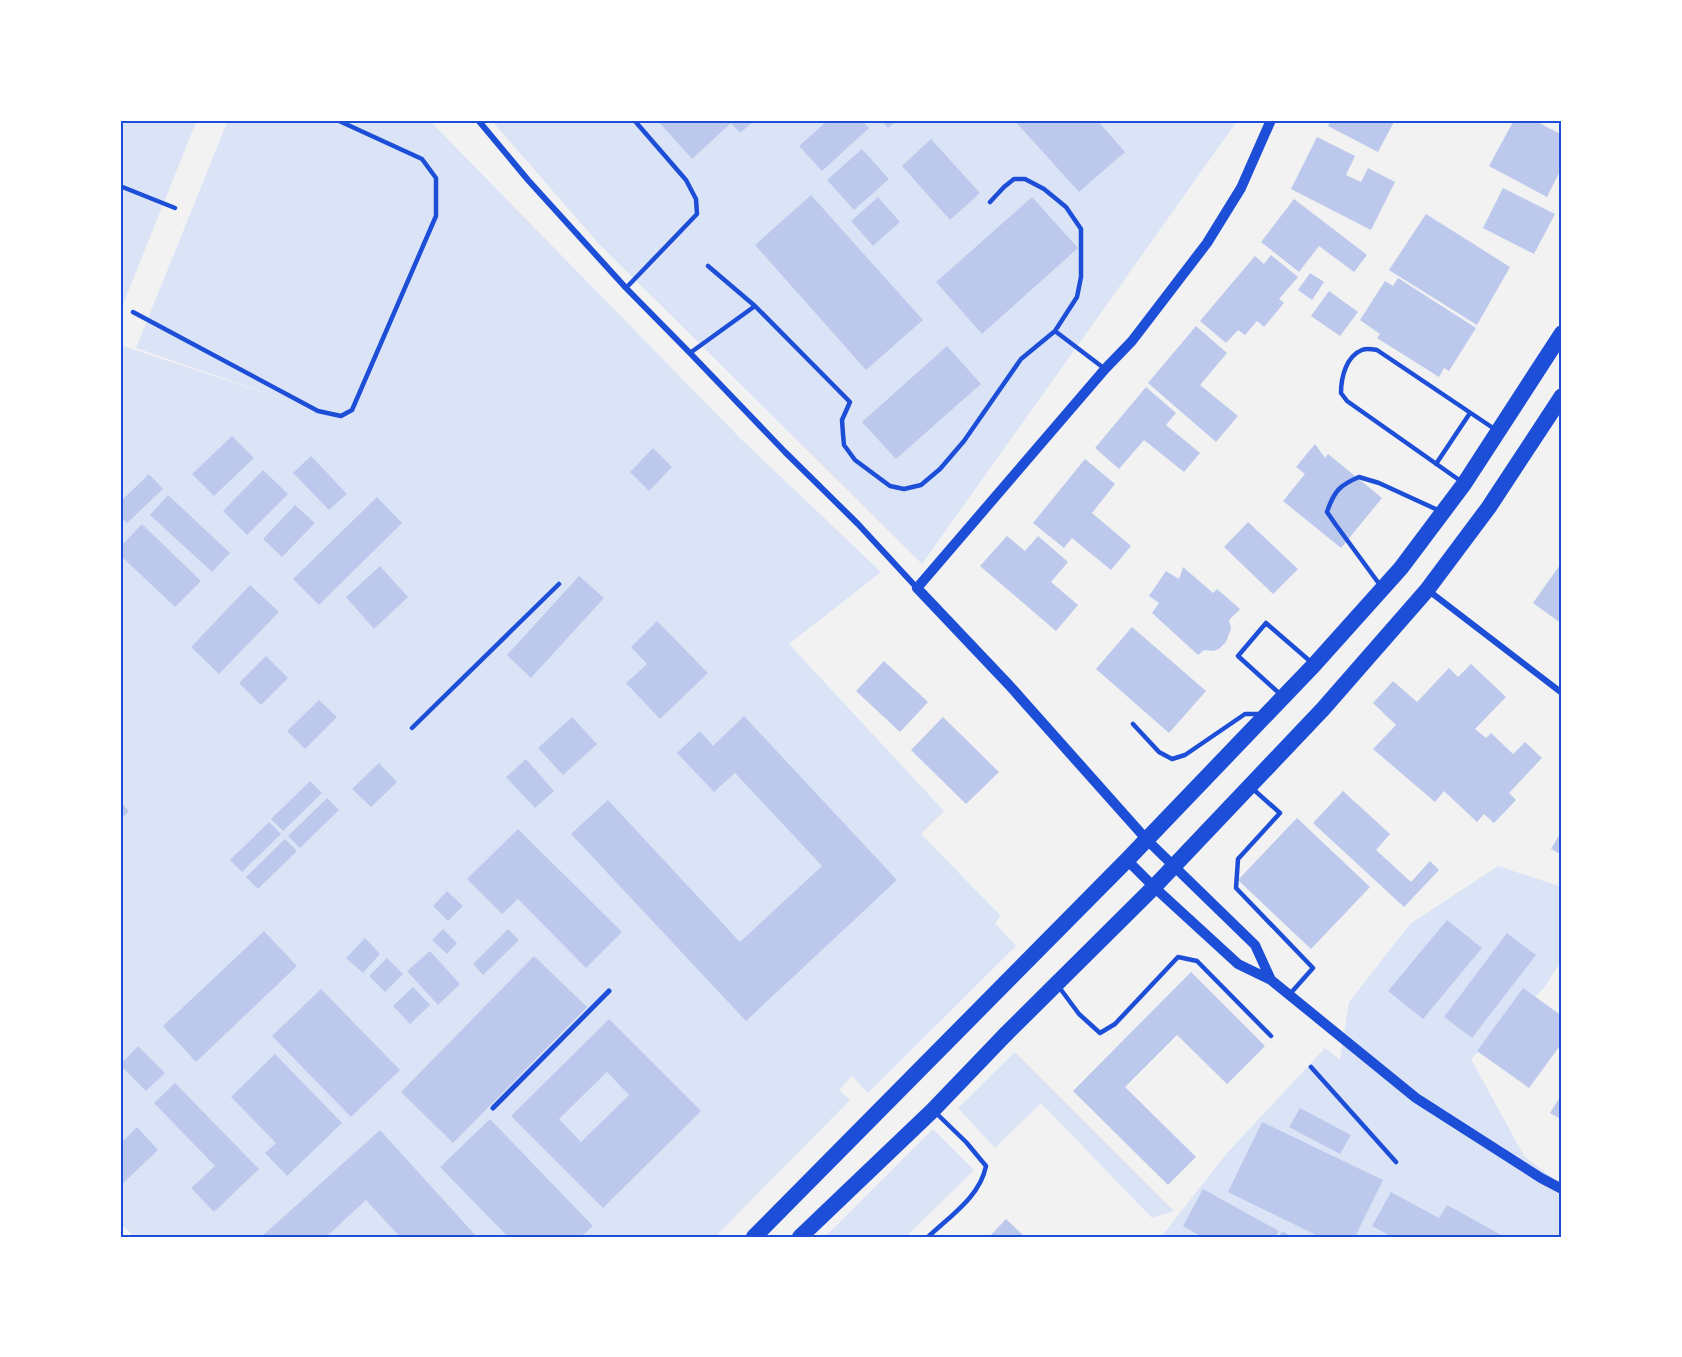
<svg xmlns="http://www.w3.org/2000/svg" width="1682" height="1357" font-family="Montserrat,sans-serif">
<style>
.green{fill:#dbe4f7}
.building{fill:#bdc9ec;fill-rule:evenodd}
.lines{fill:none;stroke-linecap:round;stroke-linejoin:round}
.service{stroke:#1d4ed8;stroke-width:4.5}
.pedestrian{stroke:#1d4ed8;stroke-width:5}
.minor{stroke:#1d4ed8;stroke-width:6}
.tertiary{stroke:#1d4ed8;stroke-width:10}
.trunk{stroke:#1d4ed8;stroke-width:16}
.neatline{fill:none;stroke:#1d4ed8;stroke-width:2}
</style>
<rect width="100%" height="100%" fill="#f2f2f2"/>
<path class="green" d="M 120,120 L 197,120 L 120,312 Z
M 228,120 L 429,120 L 741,439 L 881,572 L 789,644 L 944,811 L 921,834 L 1001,916 L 995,923 L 1016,946 L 868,1093 L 852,1076 L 839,1090 L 850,1100 L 715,1237 L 134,1237 L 120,1223 L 120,345 L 288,401 L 136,348 Z
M 491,120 L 1238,120 L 922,564 L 600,245 Z
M 1498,866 L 1562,887 L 1562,959 L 1545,987 L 1471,1059 L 1524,1156 L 1562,1185 L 1562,1237 L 1161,1237 L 1227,1153 L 1325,1048 L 1340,1060 L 1349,1002 L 1410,924 Z
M 1015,1052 L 1174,1211 L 1152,1218 L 1041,1103 L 995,1148 L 958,1108 Z
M 933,1129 L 974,1170 L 906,1237 L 825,1237 Z"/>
<path class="building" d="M 657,120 L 755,120 L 740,133 L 731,123 L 692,159 Z
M 828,120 L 861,120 L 869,128 L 822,171 L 799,146 Z
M 881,120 L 897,120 L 888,128 Z
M 1014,120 L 1097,120 L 1125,152 L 1079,192 Z
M 1331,120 L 1395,120 L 1378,152 L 1328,126 Z
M 1514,120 L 1534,120 L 1562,135 L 1562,167 L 1547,197 L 1489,166 Z
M 1317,137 L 1355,156 L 1346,175 L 1361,182 L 1368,168 L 1395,182 L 1371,230 L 1291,189 Z
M 931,139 L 980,193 L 950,220 L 902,166 Z
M 862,149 L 889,179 L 854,210 L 827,180 Z
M 1503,188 L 1555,214 L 1534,254 L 1483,228 Z
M 811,195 L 923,320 L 866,370 L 755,245 Z
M 878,197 L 900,222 L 873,246 L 851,221 Z
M 1032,197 L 1078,248 L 982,334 L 936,282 Z
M 1294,199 L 1367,255 L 1354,272 L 1319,246 L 1299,272 L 1261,242 Z
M 1426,214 L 1510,267 L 1477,325 L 1389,270 Z
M 1271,255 L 1298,277 L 1279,299 L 1284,303 L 1264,327 L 1257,321 L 1245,335 L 1238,330 L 1226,343 L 1200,321 L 1255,256 L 1264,264 Z
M 1310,273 L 1324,282 L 1312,300 L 1298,290 Z
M 1398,278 L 1476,328 L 1449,371 L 1444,368 L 1439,377 L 1377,338 L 1380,334 L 1360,320 L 1385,281 L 1393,286 Z
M 1329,291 L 1358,312 L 1340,336 L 1311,316 Z
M 1196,326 L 1227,353 L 1200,385 L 1238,416 L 1216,442 L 1148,383 Z
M 947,346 L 981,384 L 896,459 L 862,422 Z
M 1146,387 L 1176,413 L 1166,425 L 1200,453 L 1184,472 L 1144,440 L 1119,469 L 1095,448 Z
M 232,436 L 254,458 L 214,496 L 192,474 Z
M 1315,444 L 1325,458 L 1328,454 L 1382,498 L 1341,548 L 1283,501 L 1305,474 L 1296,467 Z
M 653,448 L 672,467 L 649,491 L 630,472 Z
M 311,456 L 347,494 L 329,510 L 293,473 Z
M 1085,459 L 1115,484 L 1092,513 L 1131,546 L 1111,570 L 1072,538 L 1064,548 L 1033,523 Z
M 263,470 L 288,494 L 247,535 L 223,511 Z
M 149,474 L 163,489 L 127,523 L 120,516 L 120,502 Z
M 168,495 L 230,553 L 212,572 L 150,515 Z
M 377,497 L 402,523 L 319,605 L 293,579 Z
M 295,505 L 315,523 L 282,557 L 263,539 Z
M 1248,522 L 1298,569 L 1273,594 L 1224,547 Z
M 142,524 L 201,581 L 175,607 L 120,555 L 120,547 Z
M 1007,536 L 1025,551 L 1038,536 L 1068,562 L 1051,582 L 1078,605 L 1056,631 L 980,566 Z
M 1562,562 L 1562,624 L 1533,603 Z
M 380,566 L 408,597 L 374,629 L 346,597 Z
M 1183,567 L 1213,593 L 1217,589 L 1240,609 L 1229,620 L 1231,629 L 1226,642 L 1220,648 L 1214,651 L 1204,650 L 1198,655 L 1152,613 L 1159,603 L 1149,596 L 1166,571 L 1179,579 Z
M 579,576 L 604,598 L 531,678 L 507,655 Z
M 250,585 L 279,612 L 219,674 L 191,647 Z
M 657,621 L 708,673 L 660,719 L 626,683 L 647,664 L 631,647 Z
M 1132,627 L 1206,691 L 1169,733 L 1096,669 Z
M 266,656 L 288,678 L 261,705 L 239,683 Z
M 884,661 L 928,702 L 900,732 L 856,691 Z
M 1471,664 L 1506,697 L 1475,729 L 1486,738 L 1491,733 L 1513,754 L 1525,742 L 1542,758 L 1509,793 L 1516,800 L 1494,823 L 1484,814 L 1477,822 L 1444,791 L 1435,802 L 1373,749 L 1396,725 L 1373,703 L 1393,681 L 1417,702 L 1449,668 L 1458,677 Z
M 319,700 L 337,717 L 305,749 L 287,731 Z
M 744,716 L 897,880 L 746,1021 L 571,834 L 608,800 L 740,942 L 822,866 L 735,773 L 714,792 L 677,753 L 700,731 L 713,746 Z
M 572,717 L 597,744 L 563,775 L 538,748 Z
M 943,717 L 999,772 L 966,804 L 911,750 Z
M 526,759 L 554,791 L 535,808 L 506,777 Z
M 379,763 L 397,782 L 371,807 L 352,789 Z
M 310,781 L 322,793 L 283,831 L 271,819 Z
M 1343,791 L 1390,834 L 1376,850 L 1411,882 L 1430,861 L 1439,870 L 1404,907 L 1313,823 Z
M 327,798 L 339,810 L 300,848 L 288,836 Z
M 120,802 L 129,811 L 120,820 Z
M 1297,818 L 1370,887 L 1311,949 L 1238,880 Z
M 269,822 L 281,834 L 242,872 L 230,860 Z
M 518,829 L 622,932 L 586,968 L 518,899 L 502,914 L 467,879 Z
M 1562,830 L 1562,855 L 1551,849 Z
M 285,839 L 297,851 L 258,889 L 246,877 Z
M 447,891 L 463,906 L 448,921 L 433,906 Z
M 1447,920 L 1482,948 L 1423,1019 L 1388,991 Z
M 443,929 L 457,943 L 447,954 L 432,940 Z
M 508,929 L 519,940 L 483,975 L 473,964 Z
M 264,931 L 297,966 L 196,1062 L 163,1026 Z
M 1507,933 L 1536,955 L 1472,1038 L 1444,1017 Z
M 365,938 L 380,954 L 363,973 L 346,958 Z
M 430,951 L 460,984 L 438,1005 L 407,971 Z
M 534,956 L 587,1007 L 453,1143 L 401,1092 Z
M 387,958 L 403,974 L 385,992 L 369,976 Z
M 1191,972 L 1265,1046 L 1227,1084 L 1177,1035 L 1125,1087 L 1196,1157 L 1168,1185 L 1073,1091 Z
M 413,987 L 430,1005 L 410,1024 L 393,1006 Z
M 1523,988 L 1562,1016 L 1562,1043 L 1529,1088 L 1477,1051 Z
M 321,989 L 400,1070 L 351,1117 L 272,1036 Z
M 609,1019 L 701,1111 L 603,1208 L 511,1116 ZM 607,1072 L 629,1095 L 581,1142 L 559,1119 Z
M 138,1046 L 165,1073 L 146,1091 L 120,1065 Z
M 275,1054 L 342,1123 L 287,1176 L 265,1153 L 276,1143 L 231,1097 Z
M 175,1083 L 259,1169 L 214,1212 L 191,1188 L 215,1166 L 154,1103 Z
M 1562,1094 L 1562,1120 L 1550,1113 Z
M 1300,1108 L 1351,1135 L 1340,1154 L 1289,1127 Z
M 490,1119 L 593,1226 L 581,1237 L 508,1237 L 440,1167 Z
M 1262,1122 L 1383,1180 L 1355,1237 L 1320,1237 L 1228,1192 Z
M 137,1127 L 158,1150 L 120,1186 L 120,1144 Z
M 380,1130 L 477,1237 L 400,1237 L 366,1200 L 326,1237 L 261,1237 Z
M 1203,1189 L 1279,1231 L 1276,1237 L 1202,1237 L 1183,1226 Z
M 1391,1192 L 1439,1218 L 1447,1205 L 1505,1237 L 1392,1237 L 1372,1226 Z
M 1006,1219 L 1025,1237 L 989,1237 Z
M 1282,1231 L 1293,1237 L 1279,1237 Z"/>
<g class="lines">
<path class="service" d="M 120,186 L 175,208
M 708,266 L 755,306 L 850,402 L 842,420 L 843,434 L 844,445 L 855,460 L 890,486 L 904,489 L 921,485 L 940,469 L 964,441 L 1021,359 L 1055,331 L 1077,297 L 1081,277 L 1081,229 L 1066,207 L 1044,189 L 1025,179 L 1014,179 L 1004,187 L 990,202
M 626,288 L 697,214 L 696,199 L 686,180 L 634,120
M 133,312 L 318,411 L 341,416 L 352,410 L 436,216 L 436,178 L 422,159 L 337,120
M 1055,331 L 1105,369
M 120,341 L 121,341
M 690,353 L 755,306
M 1436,464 L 1470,413
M 1462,482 L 1347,401 L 1341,393 C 1341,378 1346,356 1362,350 C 1366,348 1372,349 1377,350 L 1496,430
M 1380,585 L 1336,525 L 1327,512 C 1334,491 1340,485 1359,477 L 1379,483 L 1440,511
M 1280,694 L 1238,656 L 1266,623 L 1311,662
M 1133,724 L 1159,752 L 1172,759 L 1185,755 L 1245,714 L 1257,714 L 1260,715
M 412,728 L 559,584
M 1253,789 L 1280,813 L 1238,859 L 1236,888 L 1313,968 L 1289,995
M 1059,987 L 1079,1014 L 1100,1033 L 1115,1024 L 1178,957 L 1197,961 L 1271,1036
M 1311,1067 L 1396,1162
M 928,1237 C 949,1217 980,1197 986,1166 L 966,1142 L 935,1112"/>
<path class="pedestrian" d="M 493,1108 L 609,991"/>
<path class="minor" d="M 478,120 L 528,180 L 626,288 L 690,353 L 785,452 L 858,524 L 917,588
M 1429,591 L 1562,693"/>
<path class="tertiary" d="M 1127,860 L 1154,887 L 1238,964 L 1271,980 L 1416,1098 L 1541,1178 L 1562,1189
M 1271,980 L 1255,945 L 1147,840 L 1009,685 L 917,588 L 1105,369 L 1132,341 L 1207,243 L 1241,188 L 1271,120"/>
<path class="trunk" d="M 754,1237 L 1127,860 L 1314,665 L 1401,568 L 1464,484 L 1562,333
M 800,1237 L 933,1110 L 1004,1036 L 1154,887 L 1323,709 L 1427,590 L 1489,507 L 1562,396"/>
</g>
<rect width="1682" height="1357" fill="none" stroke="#ffffff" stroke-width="243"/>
<rect x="122" y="122" width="1438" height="1114" class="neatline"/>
</svg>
